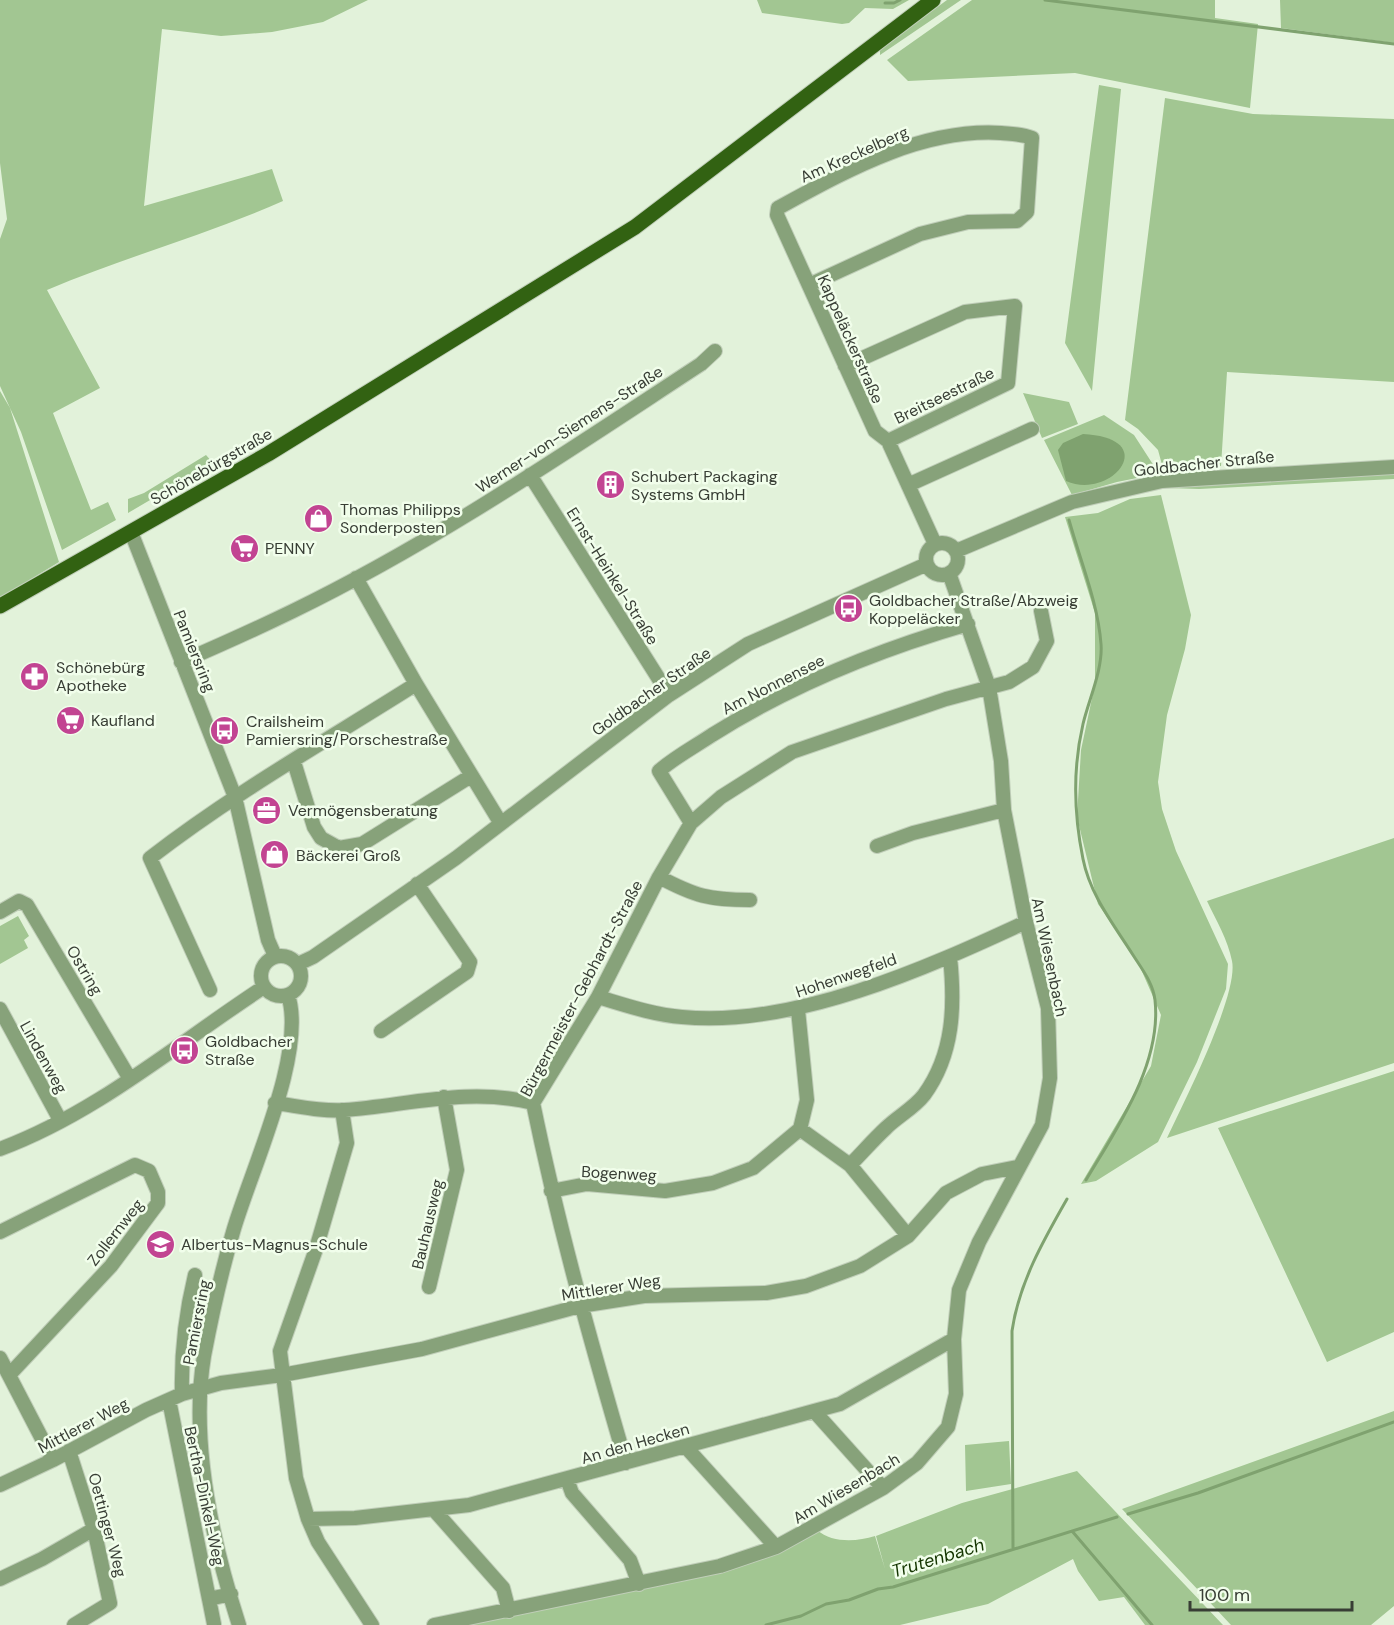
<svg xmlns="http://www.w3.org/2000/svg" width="1394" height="1625" font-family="'DM Sans',sans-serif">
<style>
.green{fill:#a2c692}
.water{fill:#7fa26f}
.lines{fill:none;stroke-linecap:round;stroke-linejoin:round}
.stream{stroke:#7fa26f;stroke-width:3}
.minor-casing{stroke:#c0ceb9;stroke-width:16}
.major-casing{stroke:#c0ceb9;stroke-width:17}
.minor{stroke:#87a27a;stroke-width:14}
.major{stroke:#326212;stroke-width:15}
.labels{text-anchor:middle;stroke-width:5;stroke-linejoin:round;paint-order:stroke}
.street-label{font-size:16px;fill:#383e35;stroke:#f1feeb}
.poi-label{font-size:16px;fill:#383e35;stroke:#f1feeb;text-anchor:start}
.water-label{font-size:18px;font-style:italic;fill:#143500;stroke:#f1feeb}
</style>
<rect width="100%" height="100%" fill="#e2f2da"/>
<path class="green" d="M 0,0 L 368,0 L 323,22 L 272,32 L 221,36 L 162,29 L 144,206 L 272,169 L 283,201 C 206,235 125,257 47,290 L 100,388 L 53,413 L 91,510 L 108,502 L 116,520 L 62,550 L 21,432 L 0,386 L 0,239 L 7,219 L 0,163 Z
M 757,0 L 909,0 L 893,9 L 865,8 L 849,23 L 842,24 L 762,13 Z
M 947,0 L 961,0 L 880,55 L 880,49 Z
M 972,0 L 1215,0 L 1215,18 L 1258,24 L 1250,108 L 1075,73 L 908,81 L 887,60 Z
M 1280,0 L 1394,0 L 1394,43 L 1281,28 Z
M 1099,85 L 1121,89 L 1092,391 L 1065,343 Z
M 1165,98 L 1253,114 L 1394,119 L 1394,382 L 1227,372 L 1221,466 L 1164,472 L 1158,450 L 1138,429 L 1125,420 Z
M 0,391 L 10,408 L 59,562 L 0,598 Z
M 1023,393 L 1069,402 L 1078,424 L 1042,438 Z
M 1104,415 L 1134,435 L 1154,466 L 1152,475 L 1117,482 L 1072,495 L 1044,440 Z
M 206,455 L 213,463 L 128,513 L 128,499 L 144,493 Z
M 1394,473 L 1394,479 L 1199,489 L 1168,488 L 1166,486 Z
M 1161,495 L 1191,615 L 1185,649 L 1167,715 L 1158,782 L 1162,809 L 1176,851 L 1228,964 L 1226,989 L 1197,1062 L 1158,1142 L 1096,1181 L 1081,1184 L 1151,1066 L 1161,1015 L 1137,960 L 1098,904 L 1077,817 L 1081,750 L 1095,684 L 1095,613 L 1065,517 L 1098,513 L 1130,499 Z
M 1394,838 L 1394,1063 L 1167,1138 C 1183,1104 1239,994 1232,961 C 1228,940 1216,920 1207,901 Z
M 18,916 L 29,936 L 24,940 L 28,948 L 0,964 L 0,926 Z
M 1394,1071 L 1394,1332 L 1327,1362 L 1218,1128 Z
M 1394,1411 L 1394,1606 L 1371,1625 L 1231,1625 L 1122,1509 Z
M 1009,1441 L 1011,1484 L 966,1491 L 965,1445 Z
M 1077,1471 L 1223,1625 L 1145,1625 L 1124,1597 L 1099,1601 L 1078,1571 L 1073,1559 L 988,1604 L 900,1625 L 444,1625 L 639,1586 L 817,1530 C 832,1543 856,1542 875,1536 L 885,1569 L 876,1536 L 962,1503 Z"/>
<path class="water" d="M 1083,434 C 1163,438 1111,501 1066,481 L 1058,450 L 1063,443 Z"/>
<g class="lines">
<path class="stream" d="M 1045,0 L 1394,44
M 885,3 L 894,3 L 900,0
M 1069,520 C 1080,560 1098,603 1101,644 C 1103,669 1089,699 1083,724 C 1073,767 1074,815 1083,859 C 1090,895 1114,925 1133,955 C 1142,969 1153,983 1155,1000 C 1162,1064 1117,1128 1086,1180
M 1128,1514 L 1198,1493 L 1394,1422
M 1072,1531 L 1152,1625
M 1013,1548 L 1012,1331 C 1019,1283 1043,1241 1067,1199
M 766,1625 L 801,1616 L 826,1604 L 849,1600 L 878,1589 L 893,1587 L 1117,1517"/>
<defs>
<path id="minor" d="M 809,285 L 920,234 L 968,222 L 1017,221 L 1027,212 L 1032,138 C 1022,134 1012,134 1001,133 C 921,128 846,171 778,208 L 777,215 L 875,431 L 888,441 L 935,544
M 845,366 L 965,312 L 1015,306 L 1008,383 L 888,441
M 530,475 L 669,695
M 908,485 L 1032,429
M 131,532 L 235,797 L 268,940 L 275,956
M926 559a16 16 0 1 1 32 0a16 16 0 1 1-32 0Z
M 956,551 L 1072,502 L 1162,481 L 1394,467
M 356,578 L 416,684 L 500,822
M 181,662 C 218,646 256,629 293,611 C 435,542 568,451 701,364 L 715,351
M 294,762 L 314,827 L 321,838 L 339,848 L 362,844 L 471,776
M 691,823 L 659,771 C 675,757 694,747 712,735 C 791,685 878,650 968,624
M 877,846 L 913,833 L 1004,810
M 659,877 C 695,896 709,900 750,900
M 0,912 L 19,901 L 27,905 L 130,1079
M261 976a20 20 0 1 1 40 0a20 20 0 1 1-40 0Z
M 298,964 L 313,957 L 456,858 L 669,695 L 748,644 L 927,564
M 210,990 L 150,858 C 234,793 326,741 416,684
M 598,997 C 625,1005 654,1015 682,1017 C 793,1028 927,968 1026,922
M 0,1009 L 60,1120
M 381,1031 L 467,972 L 470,962 L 417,884
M 275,1103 C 298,1106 322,1112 345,1110 C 408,1105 470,1087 533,1103
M 342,1110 L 347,1143 L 316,1249 L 280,1351 L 296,1478 L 308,1519 L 318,1542 L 372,1625
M 800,1129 L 850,1165 L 908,1236
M 0,1149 C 97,1113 178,1043 264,987
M 850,1165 C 862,1153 873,1140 886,1128 C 897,1117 914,1108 924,1095 C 954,1054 955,1005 950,957
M 551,1191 L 587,1184 L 665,1191 L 713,1183 L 753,1168 L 800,1129 L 807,1100 L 798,1010
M 0,1232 L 135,1165 L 149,1171 L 158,1192 L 158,1203 L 111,1266 L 10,1374
M 429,1287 L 457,1170 L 444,1097
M 0,1358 L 53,1460
M 182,1394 C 181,1352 185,1316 195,1275
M 169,1400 L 209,1599 L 231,1594
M 814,1411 L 883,1488
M 685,1446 L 776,1547
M 69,1451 L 94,1529 L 110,1603 L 74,1625
M 626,1463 C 591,1343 558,1225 533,1103 L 598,997 L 659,877 L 691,823 L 721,797 L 792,752 L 946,699 L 1009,682 L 1033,667 L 1047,641 L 1041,611
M 567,1479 L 572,1493 L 630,1560 L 639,1584
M 0,1485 L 53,1460 L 146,1410 L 182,1394 L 221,1383 L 282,1375 L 422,1349 L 580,1306 L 644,1296 L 766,1293 L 806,1286 L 860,1266 L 908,1236 L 946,1193 L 982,1174 L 1017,1167
M 435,1511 L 503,1588 L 509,1611
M 308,1519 L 355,1518 L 469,1505 L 814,1411 L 840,1404 L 954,1339
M 0,1579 L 42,1559 L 94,1529
M 209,1599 L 214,1624
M 239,1625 C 213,1544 190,1441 204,1356 C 212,1314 221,1273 233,1232 C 250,1172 307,1053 288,995
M 434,1625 L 720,1566 L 776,1547 L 883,1488 L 917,1463 L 948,1427 L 956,1394 L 954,1339 L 959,1290 L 979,1242 L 1042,1125 L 1050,1078 L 1048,1008 L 1026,922 L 1004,810 L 1001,761 L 989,687 L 949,573"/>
<path id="major" d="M 0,606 L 268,454 L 635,227 L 933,0"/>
</defs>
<use href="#minor" class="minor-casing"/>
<use href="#major" class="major-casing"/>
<use href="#minor" class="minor"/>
<use href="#major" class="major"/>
</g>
<defs>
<symbol id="building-disc" viewBox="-11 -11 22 22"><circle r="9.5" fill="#c24492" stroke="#f1feeb"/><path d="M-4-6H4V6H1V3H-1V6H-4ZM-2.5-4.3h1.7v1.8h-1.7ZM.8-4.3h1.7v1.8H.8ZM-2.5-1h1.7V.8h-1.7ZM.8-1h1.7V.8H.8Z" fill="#fff"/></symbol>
<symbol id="shop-disc" viewBox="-11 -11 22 22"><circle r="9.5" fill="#c24492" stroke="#f1feeb"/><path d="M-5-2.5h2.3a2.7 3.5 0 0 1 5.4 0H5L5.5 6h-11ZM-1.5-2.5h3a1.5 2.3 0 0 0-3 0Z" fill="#fff"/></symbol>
<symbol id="supermarket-disc" viewBox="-11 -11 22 22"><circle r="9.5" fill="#c24492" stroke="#f1feeb"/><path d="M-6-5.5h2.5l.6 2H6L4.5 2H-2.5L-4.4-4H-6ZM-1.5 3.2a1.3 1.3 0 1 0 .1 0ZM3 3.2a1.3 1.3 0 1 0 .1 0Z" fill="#fff"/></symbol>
<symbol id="bus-disc" viewBox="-11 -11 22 22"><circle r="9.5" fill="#c24492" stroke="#f1feeb"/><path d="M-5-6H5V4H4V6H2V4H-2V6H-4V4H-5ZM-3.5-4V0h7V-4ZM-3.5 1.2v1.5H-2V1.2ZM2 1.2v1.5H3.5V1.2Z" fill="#fff"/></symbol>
<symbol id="pharmacy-disc" viewBox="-11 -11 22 22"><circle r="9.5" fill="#c24492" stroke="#f1feeb"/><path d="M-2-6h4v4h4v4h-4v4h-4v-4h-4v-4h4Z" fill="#fff"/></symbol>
<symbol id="office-disc" viewBox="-11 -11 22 22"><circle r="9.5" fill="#c24492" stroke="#f1feeb"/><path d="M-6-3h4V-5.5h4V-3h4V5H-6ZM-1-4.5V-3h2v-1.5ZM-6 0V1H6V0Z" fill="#fff"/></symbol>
<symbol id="school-disc" viewBox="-11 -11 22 22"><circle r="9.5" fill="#c24492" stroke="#f1feeb"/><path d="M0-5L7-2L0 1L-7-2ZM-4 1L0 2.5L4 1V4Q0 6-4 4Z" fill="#fff"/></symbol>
</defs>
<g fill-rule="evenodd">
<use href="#building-disc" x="594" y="468" width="33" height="33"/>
<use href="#shop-disc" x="302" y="502" width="33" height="33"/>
<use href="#supermarket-disc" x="228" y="532" width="33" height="33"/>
<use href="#bus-disc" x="832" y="592" width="33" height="33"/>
<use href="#pharmacy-disc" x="18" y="660" width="33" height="33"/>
<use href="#supermarket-disc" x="54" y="704" width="33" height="33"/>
<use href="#bus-disc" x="208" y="714" width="33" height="33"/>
<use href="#office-disc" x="250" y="794" width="33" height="33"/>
<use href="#shop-disc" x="258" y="838" width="33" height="33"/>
<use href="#bus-disc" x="168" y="1034" width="33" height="33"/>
<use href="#school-disc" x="144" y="1228" width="33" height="33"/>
</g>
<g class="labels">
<g class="street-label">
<text transform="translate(854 154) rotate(-24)" y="6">Am Kreckelberg</text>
<text transform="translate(851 339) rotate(66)" y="6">Kappeläckerstraße</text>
<text transform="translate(944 395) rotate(-26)" y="6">Breitseestraße</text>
<text transform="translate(569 429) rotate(-33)" y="6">Werner-von-Siemens-Straße</text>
<text transform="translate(1204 463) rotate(-6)" y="6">Goldbacher Straße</text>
<text transform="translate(211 466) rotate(-30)" y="6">Schönebürgstraße</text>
<text transform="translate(613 576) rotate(58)" y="6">Ernst-Heinkel-Straße</text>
<text transform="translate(195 651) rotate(68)" y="6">Pamiersring</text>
<text transform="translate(773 684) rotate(-27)" y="6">Am Nonnensee</text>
<text transform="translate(651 691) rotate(-35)" y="6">Goldbacher Straße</text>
<text transform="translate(1050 957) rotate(78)" y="6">Am Wiesenbach</text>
<text transform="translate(85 970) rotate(59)" y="6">Ostring</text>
<text transform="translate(846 975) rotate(-19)" y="6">Hohenwegfeld</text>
<text transform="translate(581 988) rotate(-62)" y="6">Bürgermeister-Gebhardt-Straße</text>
<text transform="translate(44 1057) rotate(61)" y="6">Lindenweg</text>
<text transform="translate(619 1173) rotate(3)" y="6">Bogenweg</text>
<text transform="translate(427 1224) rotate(-77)" y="6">Bauhausweg</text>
<text transform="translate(115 1232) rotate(-52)" y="6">Zollernweg</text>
<text transform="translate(611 1287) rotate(-9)" y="6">Mittlerer Weg</text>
<text transform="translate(196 1322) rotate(-79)" y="6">Pamiersring</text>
<text transform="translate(83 1425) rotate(-28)" y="6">Mittlerer Weg</text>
<text transform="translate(635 1443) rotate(-16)" y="6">An den Hecken</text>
<text transform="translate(846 1488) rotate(-31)" y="6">Am Wiesenbach</text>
<text transform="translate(205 1496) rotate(78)" y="6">Bertha-Dinkel-Weg</text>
<text transform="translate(108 1525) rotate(75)" y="6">Oettinger Weg</text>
</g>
<g class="poi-label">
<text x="631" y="482">Schubert Packaging<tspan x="631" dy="18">Systems GmbH</tspan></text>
<text x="340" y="515">Thomas Philipps<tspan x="340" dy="18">Sonderposten</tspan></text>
<text x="265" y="554">PENNY</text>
<text x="869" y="606">Goldbacher Straße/Abzweig<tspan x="869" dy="18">Koppeläcker</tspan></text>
<text x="56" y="673">Schönebürg<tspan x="56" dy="18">Apotheke</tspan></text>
<text x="91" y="726">Kaufland</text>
<text x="246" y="727">Crailsheim<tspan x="246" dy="18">Pamiersring/Porschestraße</tspan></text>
<text x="288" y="816">Vermögensberatung</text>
<text x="296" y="861">Bäckerei Groß</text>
<text x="205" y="1047">Goldbacher<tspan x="205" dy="18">Straße</tspan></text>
<text x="181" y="1250">Albertus-Magnus-Schule</text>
</g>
<g class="water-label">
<text transform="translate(938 1558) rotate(-17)" y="6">Trutenbach</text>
</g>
</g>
<path d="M1190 1601v9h162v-9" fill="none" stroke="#383e35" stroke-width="3"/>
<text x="1199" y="1601" font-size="18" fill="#383e35" stroke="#f1feeb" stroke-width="4.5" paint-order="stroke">100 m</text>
</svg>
